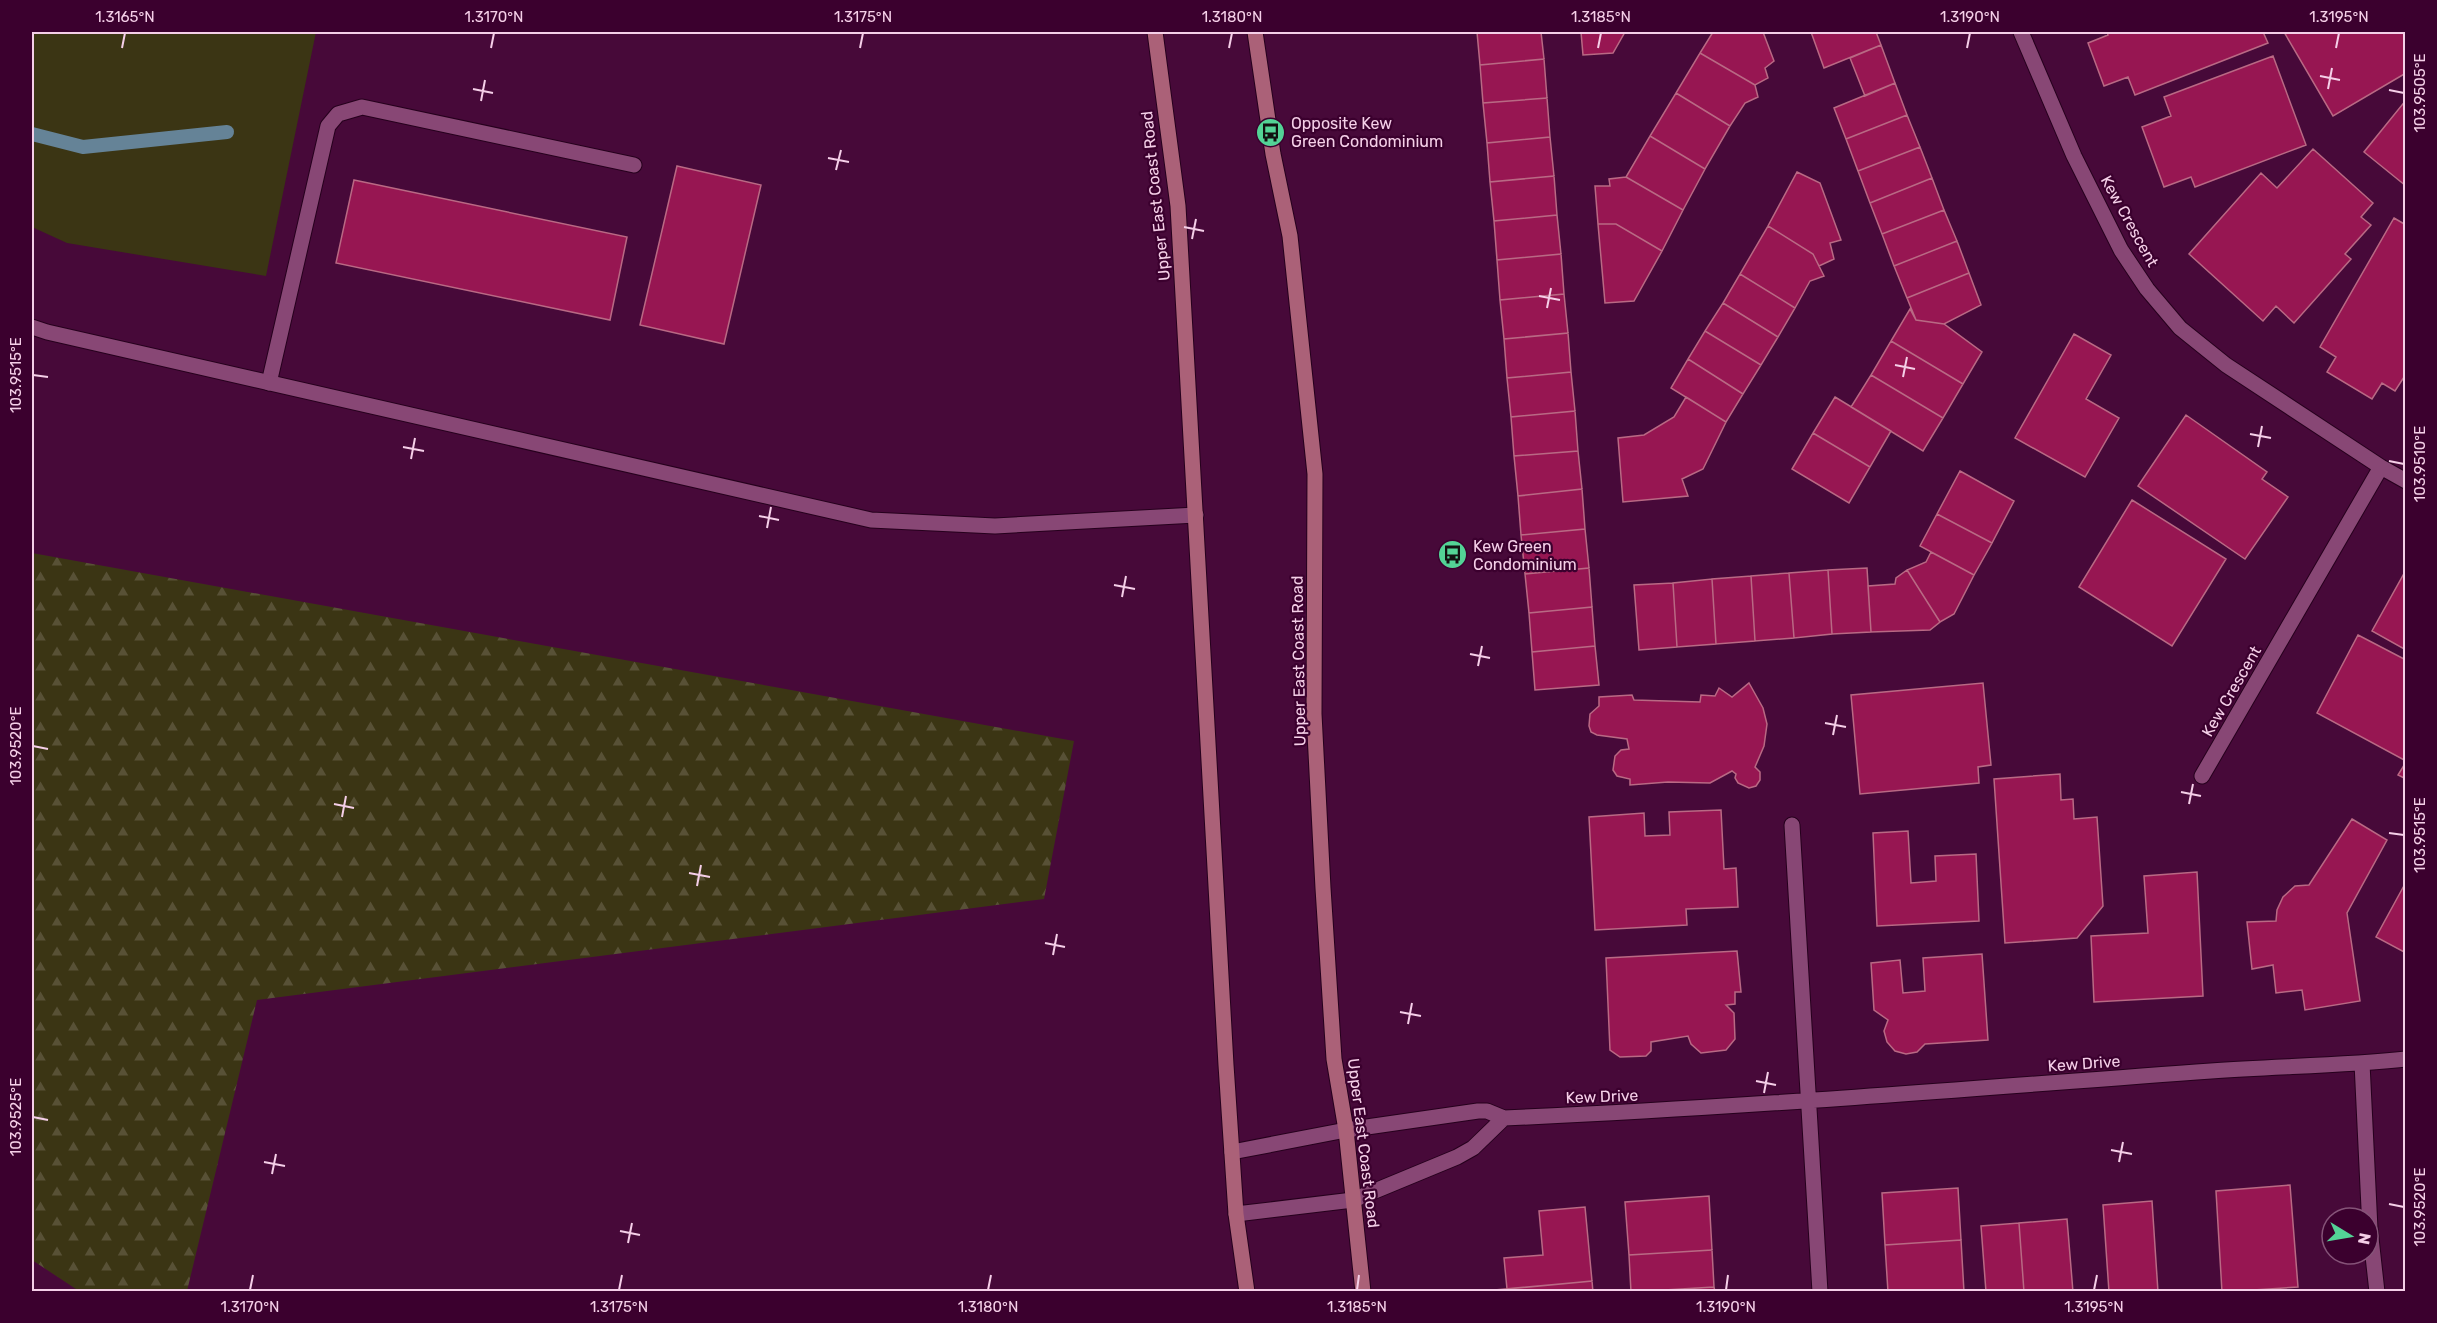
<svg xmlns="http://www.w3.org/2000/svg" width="2437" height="1323" font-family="Rubik,sans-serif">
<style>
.green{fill:#3b3514}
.forest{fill:url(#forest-firs)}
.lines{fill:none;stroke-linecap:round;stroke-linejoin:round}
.stream{stroke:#658397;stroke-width:14}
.building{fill:#971652;stroke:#b96984;stroke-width:1.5}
.service-casing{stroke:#26001d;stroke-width:17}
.minor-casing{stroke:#26001d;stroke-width:17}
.secondary-casing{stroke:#26001d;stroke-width:17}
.service{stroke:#884775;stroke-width:15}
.minor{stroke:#884775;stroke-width:15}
.secondary{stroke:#ab6178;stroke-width:15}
.ticks{fill:none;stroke:#f5cfe8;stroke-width:2}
.labels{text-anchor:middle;stroke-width:4.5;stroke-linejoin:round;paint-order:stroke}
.poi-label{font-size:16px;fill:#f5cfe8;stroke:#3b002e;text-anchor:start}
.street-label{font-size:16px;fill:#f5cfe8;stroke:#3b002e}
.neatline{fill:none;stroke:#f5cfe8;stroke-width:2}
.ticks-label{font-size:15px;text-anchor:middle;fill:#f5cfe8}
</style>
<defs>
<pattern id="forest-firs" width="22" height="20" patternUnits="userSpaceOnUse" patternTransform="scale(1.5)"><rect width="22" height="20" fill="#3b3514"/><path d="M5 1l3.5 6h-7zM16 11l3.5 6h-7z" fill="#585136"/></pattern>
</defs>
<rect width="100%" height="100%" fill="#470939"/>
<path class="green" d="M 32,32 L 316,32 L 266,276 L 67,243 L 32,227 Z"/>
<path class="forest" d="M 32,553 L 1074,741 L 1044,899 L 257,1000 L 187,1291 L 79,1291 L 32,1260 Z"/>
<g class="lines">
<path class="stream" d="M 32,134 L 83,147 L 227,132"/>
</g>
<path class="building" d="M 1477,32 L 1541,32 L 1544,59 L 1480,65 Z
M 1581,32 L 1625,32 L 1613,53 L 1583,55 Z
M 1713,32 L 1763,32 L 1774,61 L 1765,68 L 1768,78 L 1755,85 L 1700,53 Z
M 1811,32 L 1876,32 L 1881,45 L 1824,68 Z
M 2107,32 L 2263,32 L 2268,43 L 2135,95 L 2128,77 L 2104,86 L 2088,43 L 2108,35 Z
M 2284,32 L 2406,32 L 2406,73 L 2333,116 Z
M 1881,45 L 1895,83 L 1865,96 L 1850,58 Z
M 1700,53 L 1755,85 L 1758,97 L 1745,103 L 1730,126 L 1676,93 Z
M 2273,56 L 2306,145 L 2195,187 L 2191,177 L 2164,187 L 2142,127 L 2171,116 L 2164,97 Z
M 1544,59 L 1547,98 L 1483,103 L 1480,65 Z
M 1895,83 L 1907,115 L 1846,139 L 1834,108 Z
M 1676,93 L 1730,126 L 1705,169 L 1650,136 Z
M 1547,98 L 1550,137 L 1487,143 L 1483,103 Z
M 2406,100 L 2406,186 L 2364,152 Z
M 1907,115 L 1920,147 L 1858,171 L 1846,139 Z
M 1650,136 L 1705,169 L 1683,210 L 1626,177 Z
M 1550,137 L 1554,176 L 1490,182 L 1487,143 Z
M 1920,147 L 1932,178 L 1870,203 L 1858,171 Z
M 2313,149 L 2373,203 L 2361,217 L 2371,225 L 2345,254 L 2351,259 L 2294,323 L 2276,306 L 2263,321 L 2189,254 L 2261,173 L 2277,188 Z
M 677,166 L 761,185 L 724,344 L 640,325 Z
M 1797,172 L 1820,183 L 1841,240 L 1830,243 L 1834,259 L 1819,266 L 1813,254 L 1768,226 Z
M 1554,176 L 1557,215 L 1494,221 L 1490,182 Z
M 1626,177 L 1683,210 L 1662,251 L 1616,224 L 1598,224 L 1595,186 L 1610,186 L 1609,179 Z
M 1932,178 L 1944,210 L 1882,234 L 1870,203 Z
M 354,180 L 627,237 L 610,320 L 336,263 Z
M 1944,210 L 1957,241 L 1894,266 L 1882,234 Z
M 1557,215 L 1561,254 L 1497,260 L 1494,221 Z
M 2394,218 L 2406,225 L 2406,374 L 2395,391 L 2382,383 L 2372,399 L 2327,372 L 2336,357 L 2320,347 Z
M 1598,224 L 1616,224 L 1662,251 L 1634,301 L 1605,303 Z
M 1768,226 L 1813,254 L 1824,276 L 1810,281 L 1795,308 L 1740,274 Z
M 1957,241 L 1969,273 L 1907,298 L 1894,266 Z
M 1561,254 L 1564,294 L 1500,300 L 1497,260 Z
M 1969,273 L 1981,305 L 1944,324 L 1916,320 L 1907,298 Z
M 1740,274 L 1795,308 L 1778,337 L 1723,303 Z
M 1564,294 L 1568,333 L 1504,339 L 1500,300 Z
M 1723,303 L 1778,337 L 1761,365 L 1705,331 Z
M 1910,309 L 1916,320 L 1944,324 L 1982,352 L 1963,384 L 1891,341 Z
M 1705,331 L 1761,365 L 1743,394 L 1688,359 Z
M 1568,333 L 1571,372 L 1507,378 L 1504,339 Z
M 2074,334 L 2111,355 L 2086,399 L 2119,418 L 2085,477 L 2015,438 Z
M 1891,341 L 1963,384 L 1943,418 L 1871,375 Z
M 1688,359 L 1743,394 L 1726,422 L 1671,388 Z
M 1571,372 L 1575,411 L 1511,417 L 1507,378 Z
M 1871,375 L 1943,418 L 1923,451 L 1851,407 Z
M 1686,397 L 1726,422 L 1703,469 L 1682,479 L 1688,496 L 1623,502 L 1618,438 L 1644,435 L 1674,417 Z
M 1835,397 L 1891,431 L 1870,467 L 1813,433 Z
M 1575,411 L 1578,451 L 1514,456 L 1511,417 Z
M 2186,415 L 2267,472 L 2262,479 L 2288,497 L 2245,559 L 2138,486 Z
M 1813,433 L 1870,467 L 1849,503 L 1792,469 Z
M 1578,451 L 1582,489 L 1518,496 L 1514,456 Z
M 1960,471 L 2014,501 L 1992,543 L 1937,514 Z
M 1582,489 L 1585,529 L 1521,535 L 1518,496 Z
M 2132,500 L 2226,559 L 2172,646 L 2079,587 Z
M 1937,514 L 1992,543 L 1974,575 L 1920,546 Z
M 1585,529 L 1589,568 L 1525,574 L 1521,535 Z
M 1931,552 L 1974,575 L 1954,614 L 1940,622 L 1907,570 L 1926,562 Z
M 1589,568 L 1592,607 L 1529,613 L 1525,574 Z
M 1867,568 L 1871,632 L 1832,634 L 1828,570 Z
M 1828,570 L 1832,634 L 1794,638 L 1789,573 Z
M 1907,570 L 1940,622 L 1930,630 L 1871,632 L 1868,586 L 1895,584 L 1896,578 Z
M 2406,570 L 2406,650 L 2372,631 Z
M 1789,573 L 1794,638 L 1755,641 L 1751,576 Z
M 1751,576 L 1755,641 L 1716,644 L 1712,579 Z
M 1712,579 L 1716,644 L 1677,647 L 1673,583 Z
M 1673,583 L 1677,647 L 1639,650 L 1634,585 Z
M 1592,607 L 1595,646 L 1532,652 L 1529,613 Z
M 2358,635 L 2406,660 L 2406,761 L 2317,713 Z
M 1595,646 L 1599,685 L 1535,690 L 1532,652 Z
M 1749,683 L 1763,708 L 1767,724 L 1764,746 L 1755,767 L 1760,772 L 1760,780 L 1756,786 L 1749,788 L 1738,783 L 1735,778 L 1736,774 L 1732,771 L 1710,783 L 1668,782 L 1630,785 L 1630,779 L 1617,776 L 1613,770 L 1615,756 L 1621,750 L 1629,749 L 1627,739 L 1597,735 L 1591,732 L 1589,726 L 1590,714 L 1599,706 L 1599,697 L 1632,695 L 1634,700 L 1700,702 L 1701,695 L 1715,696 L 1719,688 L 1732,697 Z
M 1983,683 L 1991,765 L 1978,767 L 1979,783 L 1860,794 L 1851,695 Z
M 2406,762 L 2406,779 L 2398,775 Z
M 2060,774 L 2061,800 L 2073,799 L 2074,819 L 2097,817 L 2103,906 L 2077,938 L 2005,943 L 1994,779 Z
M 1721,810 L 1724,869 L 1736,868 L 1738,907 L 1686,909 L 1687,925 L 1595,930 L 1589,817 L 1644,813 L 1645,836 L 1670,835 L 1669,812 Z
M 2352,819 L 2387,840 L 2347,913 L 2360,1001 L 2305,1010 L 2302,990 L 2276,993 L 2273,965 L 2252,969 L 2247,922 L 2276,921 L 2277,910 L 2283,897 L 2295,886 L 2309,885 Z
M 1908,831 L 1911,883 L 1936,881 L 1935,856 L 1976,854 L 1979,921 L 1877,926 L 1873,833 Z
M 2197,872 L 2203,996 L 2094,1002 L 2091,936 L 2148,933 L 2144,876 Z
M 2406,882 L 2406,953 L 2376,937 Z
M 1737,951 L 1741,992 L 1735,992 L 1735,1004 L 1726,1005 L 1734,1013 L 1735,1039 L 1726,1050 L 1701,1053 L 1691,1044 L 1688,1036 L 1651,1042 L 1651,1051 L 1646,1056 L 1620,1057 L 1610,1050 L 1606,958 Z
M 1982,954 L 1988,1040 L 1925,1044 L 1917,1052 L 1906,1054 L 1895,1051 L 1887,1042 L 1884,1031 L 1888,1020 L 1874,1010 L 1871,963 L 1900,960 L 1903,993 L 1925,991 L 1923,958 Z
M 2290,1185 L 2298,1287 L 2222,1292 L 2216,1191 Z
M 1958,1188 L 1961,1240 L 1885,1245 L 1882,1193 Z
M 1709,1196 L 1712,1250 L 1629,1255 L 1625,1202 Z
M 2152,1201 L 2158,1292 L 2109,1292 L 2103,1205 Z
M 1585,1207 L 1592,1281 L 1507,1289 L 1504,1258 L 1543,1255 L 1539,1211 Z
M 2067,1219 L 2073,1292 L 2024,1292 L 2019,1223 Z
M 2019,1223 L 2024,1292 L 1986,1292 L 1981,1226 Z
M 1961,1240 L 1964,1292 L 1888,1292 L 1885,1245 Z
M 1712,1250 L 1714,1287 L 1631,1292 L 1629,1255 Z
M 1592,1281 L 1593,1292 L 1495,1292 L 1495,1290 Z
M 1714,1287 L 1715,1292 L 1636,1292 Z"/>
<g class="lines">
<defs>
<path id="service" d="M 269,383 L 328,126 L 338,114 L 362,107 L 634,165"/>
<path id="minor" d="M 2021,32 L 2074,156 L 2121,250 L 2147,289 L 2180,328 L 2226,365 L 2381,467 L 2406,481
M 32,327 L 47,332 L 871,520 L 995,526 L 1196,515
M 2202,776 L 2381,467
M 1792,825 L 1820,1292
M 2362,1063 L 2370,1229 L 2377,1292
M 1232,1152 L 1346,1130 L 1478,1111 L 1487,1111 L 1504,1118 C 1740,1108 1975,1088 2211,1071 C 2276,1066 2341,1066 2406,1059
M 1236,1214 L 1353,1200 L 1457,1157 L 1473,1148 L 1504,1118"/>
<path id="secondary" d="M 1155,32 L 1178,206 L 1226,1065 L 1236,1214 L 1247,1292
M 1255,32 L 1273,154 L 1290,236 L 1315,474 L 1314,714 L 1323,888 L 1334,1059 L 1346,1130 L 1363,1292"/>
</defs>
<use href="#service" class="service-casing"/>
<use href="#minor" class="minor-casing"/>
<use href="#secondary" class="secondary-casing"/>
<use href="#service" class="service"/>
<use href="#minor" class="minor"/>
<use href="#secondary" class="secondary"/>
</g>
<path class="ticks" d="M 122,48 L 125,33M 491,48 L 494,33M 860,48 L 863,33M 1229,48 L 1232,33M 1598,48 L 1601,33M 1967,48 L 1970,33M 2336,48 L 2339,33M 2320,76 L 2340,80M 473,89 L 493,93M 2328,89 L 2332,68M 2389,90 L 2404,93M 481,101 L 485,80M 828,158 L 849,162M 836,170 L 841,150M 1184,227 L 1204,231M 1192,239 L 1196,219M 1539,296 L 1560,300M 1547,308 L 1551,288M 1895,365 L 1915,369M 33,375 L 48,377M 1903,377 L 1907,357M 2250,434 L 2271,438M 403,447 L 424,451M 2258,447 L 2262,426M 411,459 L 415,438M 2389,461 L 2404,464M 759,516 L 779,520M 767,528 L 771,507M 1114,585 L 1135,589M 1122,597 L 1126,576M 1470,654 L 1490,658M 1478,666 L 1482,646M 1825,723 L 1846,727M 1833,735 L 1837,715M 33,746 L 48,749M 2181,792 L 2201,796M 334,804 L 354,808M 2189,804 L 2193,784M 342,817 L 346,796M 2389,833 L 2404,835M 689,873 L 710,877M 697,886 L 701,865M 1045,943 L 1065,947M 1053,955 L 1057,934M 1400,1012 L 1421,1016M 1408,1024 L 1412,1003M 1756,1081 L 1776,1085M 1764,1093 L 1768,1072M 33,1117 L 48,1120M 2111,1150 L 2132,1154M 264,1162 L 285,1166M 2119,1162 L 2123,1142M 272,1174 L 276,1154M 2389,1204 L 2404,1207M 620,1231 L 640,1235M 628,1243 L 632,1223M 250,1290 L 253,1275M 619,1290 L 622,1275M 988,1290 L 991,1275M 1357,1290 L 1359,1275M 1726,1290 L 1728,1275M 2094,1290 L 2097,1275"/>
<defs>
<symbol id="bus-disc" viewBox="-11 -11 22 22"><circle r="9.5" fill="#53d396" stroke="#3b002e"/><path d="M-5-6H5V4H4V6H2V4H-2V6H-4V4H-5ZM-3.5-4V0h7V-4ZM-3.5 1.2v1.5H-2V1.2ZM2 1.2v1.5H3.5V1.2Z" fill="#111"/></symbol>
</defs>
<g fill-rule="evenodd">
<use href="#bus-disc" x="1254" y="116" width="33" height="33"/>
<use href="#bus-disc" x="1436" y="538" width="33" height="33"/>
</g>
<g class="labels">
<g class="poi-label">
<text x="1291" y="129">Opposite Kew<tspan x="1291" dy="18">Green Condominium</tspan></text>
<text x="1473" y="552">Kew Green<tspan x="1473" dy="18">Condominium</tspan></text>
</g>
<g class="street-label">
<text transform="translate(1155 196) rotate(-96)" y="6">Upper East Coast Road</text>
<text transform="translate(2130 221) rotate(61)" y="6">Kew Crescent</text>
<text transform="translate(1298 661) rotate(-91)" y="6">Upper East Coast Road</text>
<text transform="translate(2231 691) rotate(-60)" y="6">Kew Crescent</text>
<text transform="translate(2084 1063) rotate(-4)" y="6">Kew Drive</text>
<text transform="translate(1602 1096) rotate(-2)" y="6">Kew Drive</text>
<text transform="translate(1364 1143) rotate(83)" y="6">Upper East Coast Road</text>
</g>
</g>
<rect width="2437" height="1323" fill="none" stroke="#3b002e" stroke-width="66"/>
<g transform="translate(2350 1236) rotate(101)"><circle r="28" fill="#3b002e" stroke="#855378" stroke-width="1.5"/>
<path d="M0-4.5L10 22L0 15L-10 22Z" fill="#53d396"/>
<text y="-9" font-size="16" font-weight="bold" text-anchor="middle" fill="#f5cfe8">N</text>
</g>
<rect x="33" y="33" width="2371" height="1257" class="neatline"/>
<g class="ticks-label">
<text x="125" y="22">1.3165°N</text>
<text x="494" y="22">1.3170°N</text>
<text x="863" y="22">1.3175°N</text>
<text x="1232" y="22">1.3180°N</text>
<text x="1601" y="22">1.3185°N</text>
<text x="1970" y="22">1.3190°N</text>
<text x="2339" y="22">1.3195°N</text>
<text transform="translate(2420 93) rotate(-90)" y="5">103.9505°E</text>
<text transform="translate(16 375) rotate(-90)" y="5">103.9515°E</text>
<text transform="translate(2420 464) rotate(-90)" y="5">103.9510°E</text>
<text transform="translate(16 746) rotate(-90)" y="5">103.9520°E</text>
<text transform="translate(2420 835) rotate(-90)" y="5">103.9515°E</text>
<text transform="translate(16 1117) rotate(-90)" y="5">103.9525°E</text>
<text transform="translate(2420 1207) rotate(-90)" y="5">103.9520°E</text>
<text x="250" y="1312">1.3170°N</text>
<text x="619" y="1312">1.3175°N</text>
<text x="988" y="1312">1.3180°N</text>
<text x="1357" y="1312">1.3185°N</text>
<text x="1726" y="1312">1.3190°N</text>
<text x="2094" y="1312">1.3195°N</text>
</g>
</svg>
